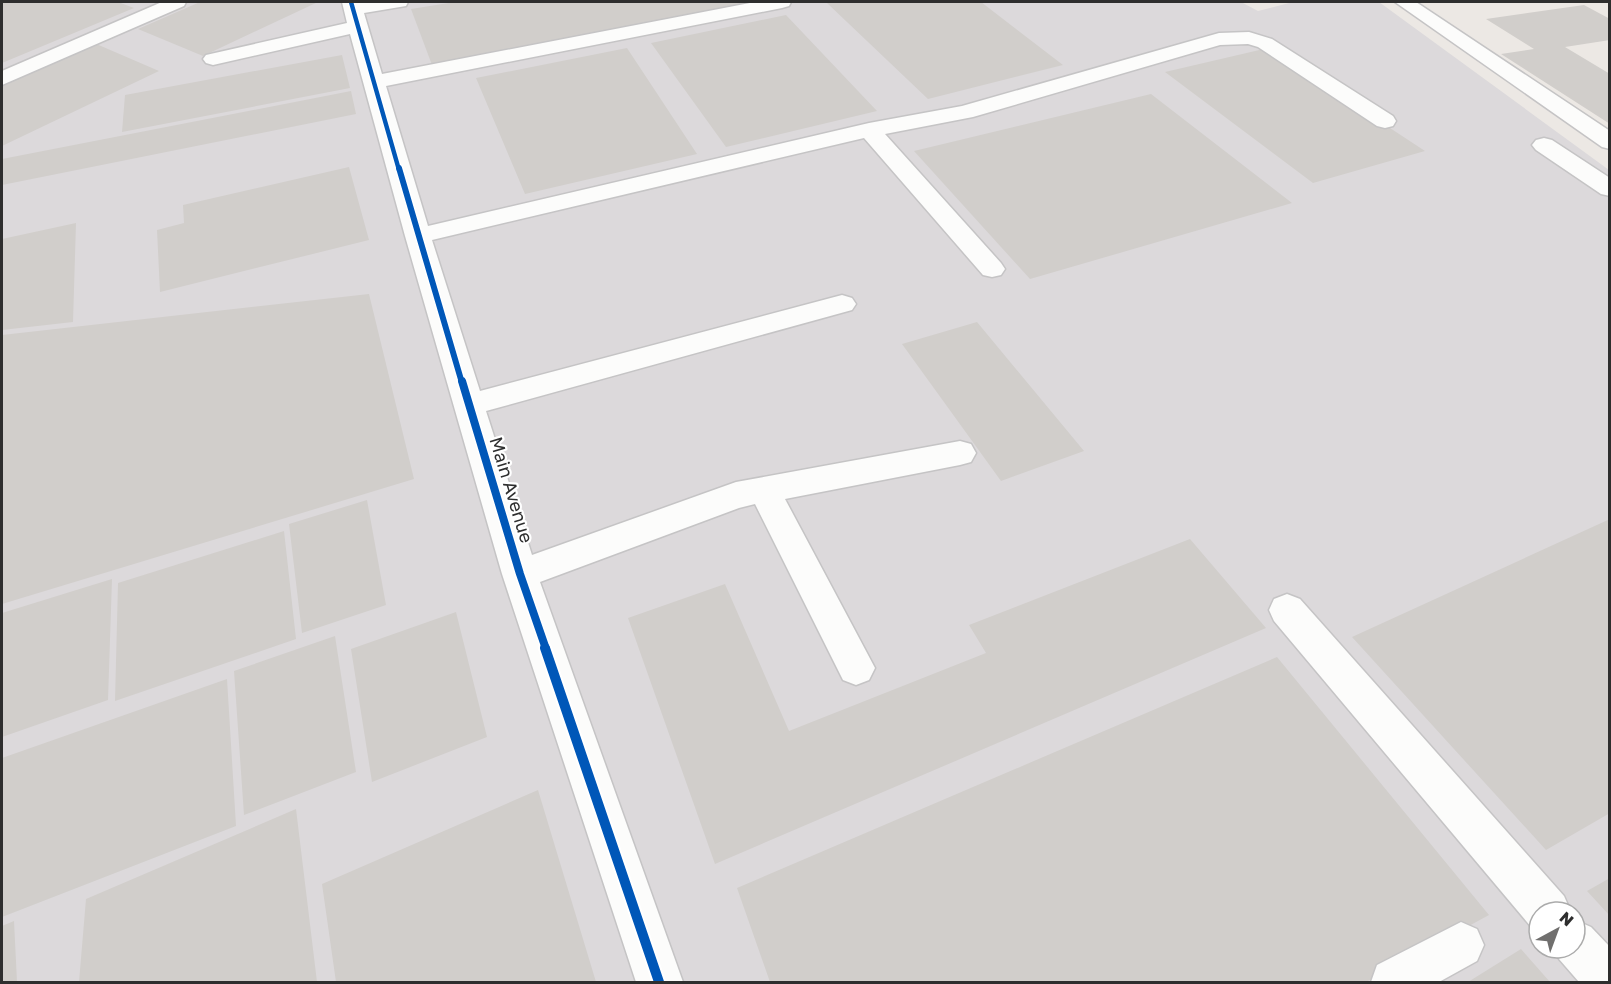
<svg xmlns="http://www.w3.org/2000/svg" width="1611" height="984" font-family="'Golos Text',sans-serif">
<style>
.industrial{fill:#dcd9db;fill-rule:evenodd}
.building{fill:#d1cecb}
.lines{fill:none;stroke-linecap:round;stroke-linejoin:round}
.minor-casing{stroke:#c5c4c5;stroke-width:3}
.minor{fill:#fcfcfb;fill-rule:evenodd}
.cycleway-far3-casing{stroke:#fff;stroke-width:7}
.cycleway-far2-casing{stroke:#fff;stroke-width:9}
.cycleway-far1-casing{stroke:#fff;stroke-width:11}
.cycleway-casing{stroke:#fff;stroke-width:14}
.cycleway-far3{stroke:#0057b8;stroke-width:4.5}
.cycleway-far2{stroke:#0057b8;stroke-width:6}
.cycleway-far1{stroke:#0057b8;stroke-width:8}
.cycleway{stroke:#0057b8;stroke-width:10}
.labels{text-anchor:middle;stroke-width:4.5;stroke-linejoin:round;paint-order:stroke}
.street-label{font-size:18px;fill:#2e2e2e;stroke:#fff}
</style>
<rect width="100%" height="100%" fill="#ece8e4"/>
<path class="industrial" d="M 2,2 L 1241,2 L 1258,11 L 1293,2 L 1379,2 L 1609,170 L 1609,982 L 2,982 ZM 1539,912 L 1575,912 L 1575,948 L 1539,948 Z"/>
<path class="building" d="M 2,2 L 118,2 L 134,8 L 2,63 Z
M 200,2 L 318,2 L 203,56 L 138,29 Z
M 455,2 L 752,2 L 752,3 L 432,65 L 411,9 Z
M 836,2 L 981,2 L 1063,65 L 928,99 L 827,3 Z
M 1584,5 L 1610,19 L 1610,40 L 1565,47 L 1610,74 L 1610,124 L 1501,54 L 1534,49 L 1486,19 Z
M 786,15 L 877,111 L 726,147 L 651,43 Z
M 94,43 L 159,71 L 2,146 L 2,83 Z
M 627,48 L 697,154 L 525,194 L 476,78 Z
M 1268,48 L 1425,151 L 1313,183 L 1165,72 Z
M 342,55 L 350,88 L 122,132 L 125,95 Z
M 351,91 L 356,114 L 2,185 L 2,159 Z
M 1151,94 L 1292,203 L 1030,279 L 914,151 Z
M 349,167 L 369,240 L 160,292 L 157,230 L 184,223 L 183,205 Z
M 76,223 L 73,322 L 2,330 L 2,239 Z
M 369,294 L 414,479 L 2,604 L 2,335 Z
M 977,322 L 1084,451 L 1001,481 L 902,344 Z
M 367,500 L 386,605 L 302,633 L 289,524 Z
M 1610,519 L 1610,813 L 1546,850 L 1352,637 Z
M 284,531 L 296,639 L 115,701 L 118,583 Z
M 1190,539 L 1266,628 L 715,864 L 628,618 L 725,584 L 789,731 L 986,653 L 969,625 Z
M 112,579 L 108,700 L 2,737 L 2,613 Z
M 456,612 L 487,737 L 372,782 L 351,649 Z
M 335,636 L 356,772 L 244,815 L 234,671 Z
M 1277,657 L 1489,915 L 1366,982 L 770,982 L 737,888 Z
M 227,679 L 236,826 L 2,917 L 2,758 Z
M 538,790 L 596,982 L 336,982 L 322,884 Z
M 296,809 L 317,982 L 79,982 L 86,899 Z
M 1610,878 L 1610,916 L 1587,891 Z
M 14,921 L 17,982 L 2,982 L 2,926 Z
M 1521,949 L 1550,982 L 1468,982 Z"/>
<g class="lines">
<defs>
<path id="minor" d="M 162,2 L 186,2 L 184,6 L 2,85 L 2,71 Z
M 342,2 L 408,2 L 406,6 L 364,13 L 382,74 L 755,2 L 791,2 L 789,6 L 782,8 L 386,86 L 428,226 L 869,123 L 962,106 L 1219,33 L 1249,32 L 1272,39 L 1393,116 L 1396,121 L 1393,126 L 1385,128 L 1377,126 L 1258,47 L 1248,44 L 1220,45 L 973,117 L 885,134 L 1001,263 L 1005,269 L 1001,275 L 992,277 L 983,275 L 864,138 L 432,240 L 480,391 L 842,295 L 852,298 L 856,304 L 852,310 L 486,411 L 532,555 L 736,482 L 960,441 L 971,444 L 976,453 L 971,462 L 960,465 L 785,499 L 875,668 L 869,680 L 856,685 L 843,680 L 755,504 L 739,508 L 540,582 L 683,982 L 636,982 L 502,574 L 405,236 L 350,34 L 213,65 L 206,63 L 203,59 L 206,55 L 347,23 Z
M 1395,2 L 1416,2 L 1610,131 L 1610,149 L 1602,147 Z
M 1544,138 L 1552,140 L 1610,178 L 1610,196 L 1601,194 L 1536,150 L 1532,145 L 1536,140 Z
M 1287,594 L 1300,599 L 1564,896 L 1571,912 L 1539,912 L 1539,931 L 1532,928 L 1274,621 L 1269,610 L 1274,599 Z
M 1575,920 L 1591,927 L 1610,947 L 1610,982 L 1579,982 L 1559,959 L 1554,948 L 1575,948 Z
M 1461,922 L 1477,929 L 1484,945 L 1477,961 L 1439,982 L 1371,982 L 1377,965 Z"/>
</defs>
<use href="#minor" class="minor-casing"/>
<use href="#minor" class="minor"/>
<defs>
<path id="cycleway-far3" d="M 351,2 L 399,170"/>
<path id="cycleway-far2" d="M 399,168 L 462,383"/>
<path id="cycleway-far1" d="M 462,381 L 520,574 L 546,649"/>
<path id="cycleway" d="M 545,648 L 659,982"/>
</defs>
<use href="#cycleway-far3" class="cycleway-far3-casing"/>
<use href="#cycleway-far2" class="cycleway-far2-casing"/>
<use href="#cycleway-far1" class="cycleway-far1-casing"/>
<use href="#cycleway" class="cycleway-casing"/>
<use href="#cycleway-far3" class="cycleway-far3"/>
<use href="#cycleway-far2" class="cycleway-far2"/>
<use href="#cycleway-far1" class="cycleway-far1"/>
<use href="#cycleway" class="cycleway"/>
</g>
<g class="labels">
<g class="street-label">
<text transform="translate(511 490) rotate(73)" y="6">Main Avenue</text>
</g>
</g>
<rect width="1611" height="984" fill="none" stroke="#2e2e2e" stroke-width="6"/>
<g transform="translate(1557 930) rotate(41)"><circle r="28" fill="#ffffff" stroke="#ababab" stroke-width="1.5"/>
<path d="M0-4.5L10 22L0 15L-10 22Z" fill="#706f6e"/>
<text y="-9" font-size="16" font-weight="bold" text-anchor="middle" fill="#2e2e2e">N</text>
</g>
</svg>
